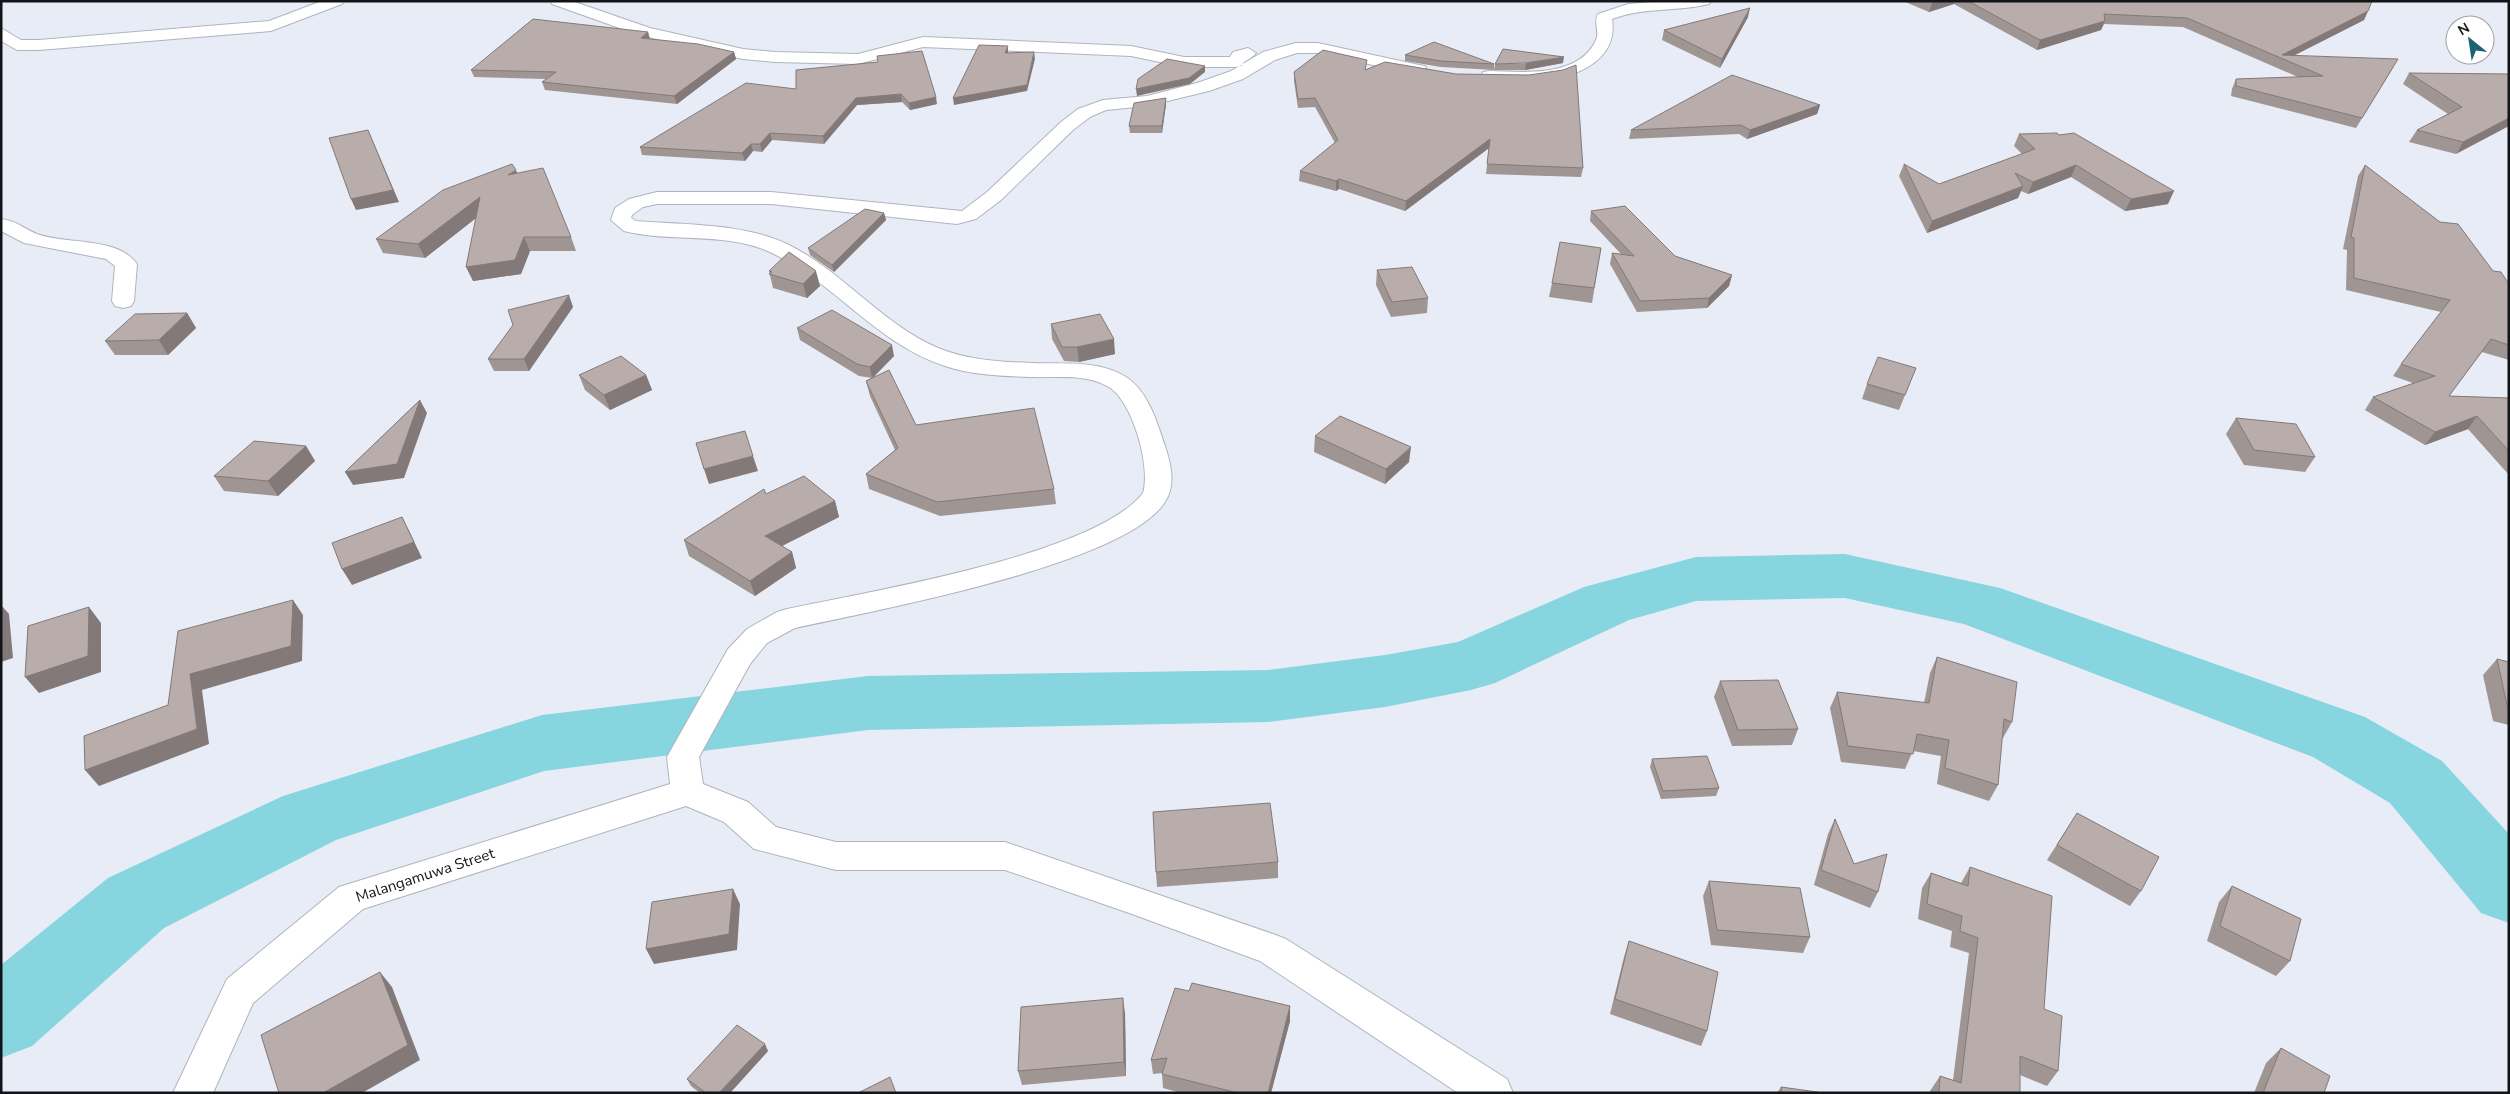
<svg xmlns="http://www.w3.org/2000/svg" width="2510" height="1094" font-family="'Nunito Sans',sans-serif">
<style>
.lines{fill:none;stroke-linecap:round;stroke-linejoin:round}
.river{fill:#87d5df;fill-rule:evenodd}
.minor-casing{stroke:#afb4bd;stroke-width:2}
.minor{fill:#fff;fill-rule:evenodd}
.wall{fill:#9f9593}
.shaded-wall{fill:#827978}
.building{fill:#b9adab;stroke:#827978}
.labels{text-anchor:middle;stroke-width:5;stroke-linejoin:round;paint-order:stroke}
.near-street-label{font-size:15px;fill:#121417;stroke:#fff}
</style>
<rect width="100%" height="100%" fill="#e7ecf6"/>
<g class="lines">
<path class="river" d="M 1845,554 L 2000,588 L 2365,717 L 2442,761 L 2509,834 L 2509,923 L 2481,913 L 2390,803 L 2313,757 L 1964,624 L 1845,598 L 1696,601 L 1629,620 L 1495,683 L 1471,690 L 1385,707 L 1269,722 L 868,730 L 544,771 L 336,840 L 164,928 L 32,1046 L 1,1058 L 1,965 L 108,878 L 283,796 L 542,715 L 868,676 L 1269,670 L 1385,655 L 1458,642 L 1584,587 L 1696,557 Z"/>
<defs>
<path id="minor" d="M 322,1 L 344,1 L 342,4 L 271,31 L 39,50 L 17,50 L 1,41 L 1,28 L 21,40 L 39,40 L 269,21 Z
M 550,1 L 572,1 L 650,28 L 743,49 L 775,52 L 858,54 L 923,37 L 1131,46 L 1184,57 L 1230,57 L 1233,52 L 1248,48 L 1256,53 C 1252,59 1245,59 1241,66 L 1235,67 L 1184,67 L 1131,56 L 923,47 L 858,64 L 775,62 L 743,59 L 639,35 L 552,4 Z
M 1664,1 L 1711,1 L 1709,4 C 1677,12 1643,7 1612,19 C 1622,80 1525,90 1483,80 L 1481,76 L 1483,72 L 1489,71 C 1523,72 1579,78 1596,40 C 1600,32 1593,21 1598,14 L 1628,4 Z
M 1296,43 L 1318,43 L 1419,65 L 1425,66 L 1427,70 L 1425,74 L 1419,75 L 1318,53 L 1297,53 L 1275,60 L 1243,79 L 1209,91 L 1147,106 L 1106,110 L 1090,117 L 1073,130 L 1001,200 L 976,219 L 957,224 L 771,204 L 657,204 L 643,207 L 632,215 L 631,218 L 636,221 C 683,225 746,223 789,245 C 843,272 882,324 938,348 C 967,360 1001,362 1032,363 C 1063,364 1099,360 1126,377 C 1148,391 1157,422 1165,446 C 1171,464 1176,485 1165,502 C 1125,565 872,611 795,628 L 767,643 L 750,664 L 699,757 L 703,784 L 748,802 L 776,827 L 836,842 L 1005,842 L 1273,934 L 1286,939 L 1507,1079 L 1513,1093 L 1458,1093 L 1260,961 L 1132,914 L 1005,870 L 836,870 L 754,849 L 724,822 L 686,806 L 363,909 L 253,1003 L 213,1093 L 173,1093 L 227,979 L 339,887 L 670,784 L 667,757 L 728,649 L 747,629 L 777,612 L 787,609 C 867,592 1095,555 1143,493 C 1151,467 1133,402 1109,387 C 1086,373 1056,378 1031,377 C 1004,376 971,375 945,366 C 877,344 835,283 772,253 C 726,231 672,243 624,231 L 611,220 L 615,208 L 629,199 L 657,192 L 771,192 L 962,211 L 987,192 L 1061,122 L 1078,109 L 1103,100 L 1147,96 L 1197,83 L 1231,71 L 1263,52 Z
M 1,219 C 20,222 22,228 37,234 C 66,245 117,236 137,264 L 134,301 L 131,306 L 123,308 L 115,306 L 112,301 L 115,266 L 106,259 L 24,243 L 1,231 Z"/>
</defs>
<use href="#minor" class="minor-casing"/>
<use href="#minor" class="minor"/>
</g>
<path class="wall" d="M 1903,1 L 2372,1 L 2364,20 L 2295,55 L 2393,68 L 2356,128 L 2231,96 L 2232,89 L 2236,79 L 2298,77 L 2183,27 L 2104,24 L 2101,30 L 2037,50 L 1954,4 L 1929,12 Z
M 1748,17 L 1720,68 L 1662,40 L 1664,30 Z
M 648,32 L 650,39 L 734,52 L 736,59 L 677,104 L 545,90 L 542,82 L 546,79 L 474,77 L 471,70 Z
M 1405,55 L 1494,64 L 1494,70 L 1441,67 L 1405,61 Z
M 878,62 L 937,104 L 910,110 L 902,102 L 857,105 L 824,144 L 772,140 L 762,152 L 753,151 L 745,161 L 642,155 L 640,147 L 796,89 Z
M 1563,63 L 1525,70 L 1494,70 L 1495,64 Z
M 1367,70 L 1583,168 L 1581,177 L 1486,174 L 1489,148 L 1405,211 L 1339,189 L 1336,191 L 1299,181 L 1300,171 L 1335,143 L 1315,107 L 1298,108 L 1294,81 L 1294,72 Z
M 2409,73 L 2509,74 L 2456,154 L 2409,142 L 2417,130 L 2448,114 L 2403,84 Z
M 1166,98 L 1166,104 L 1162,133 L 1130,133 L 1129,126 Z
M 1820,105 L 1817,114 L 1747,139 L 1739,134 L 1629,139 L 1631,130 Z
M 2019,134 L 2059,135 L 2168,204 L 2125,211 L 2071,177 L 2028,194 L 2021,191 L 2018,198 L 1927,233 L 1899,176 L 1904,164 L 1939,184 L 2022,154 L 2014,146 Z
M 2365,165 L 2509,284 L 2509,360 L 2482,352 L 2449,396 L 2509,398 L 2509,475 L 2468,429 L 2425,445 L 2365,410 L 2373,397 L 2413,383 L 2393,376 L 2401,364 L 2441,312 L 2346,290 L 2347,250 L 2343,249 L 2358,176 Z
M 517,173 L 571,237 L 576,251 L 530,251 L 521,274 L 473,281 L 476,218 L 425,258 L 383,253 L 376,239 Z
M 1591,211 L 1675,256 L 1732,275 L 1729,286 L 1707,308 L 1637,312 L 1610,264 L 1612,253 L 1621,254 L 1590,221 Z
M 884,213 L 886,220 L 834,272 L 810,255 L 808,248 Z
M 1601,248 L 1592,303 L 1549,297 L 1552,283 Z
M 1377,270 L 1428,298 L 1427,313 L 1391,317 L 1376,285 Z
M 769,271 L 820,286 L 807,298 L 773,288 Z
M 573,307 L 529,371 L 494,371 L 488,359 Z
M 187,313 L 196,328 L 168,355 L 115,355 L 105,341 Z
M 1051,324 L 1115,354 L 1079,362 L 1064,361 L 1052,339 Z
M 797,328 L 894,356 L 873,378 L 916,425 L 1054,489 L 1056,504 L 940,516 L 869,489 L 866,474 L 895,450 L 870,396 L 866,381 L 872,378 L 859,376 L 800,340 Z
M 1916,368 L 1899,410 L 1862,399 L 1867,384 Z
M 579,375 L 646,375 L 652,390 L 610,410 L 585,390 Z
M 2236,418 L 2315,457 L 2305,472 L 2244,465 L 2226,434 Z
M 1315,436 L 1409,462 L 1385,484 L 1314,452 Z
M 306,446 L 315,461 L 278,496 L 224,491 L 214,476 Z
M 766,494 L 835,501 L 839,517 L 782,546 L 792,552 L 796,568 L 755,596 L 689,556 L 684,540 Z
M 1937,657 L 2012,722 L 2003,738 L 2002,737 L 1998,785 L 1989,801 L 1937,784 L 1941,756 L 1913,751 L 1905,769 L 1841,762 L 1830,708 L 1837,692 L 1924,703 L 1930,673 Z
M 2497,659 L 2509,662 L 2509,725 L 2493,721 L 2483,675 Z
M 1720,681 L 1798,729 L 1792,745 L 1732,746 L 1714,697 Z
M 1652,759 L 1719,788 L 1716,796 L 1661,799 L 1650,767 Z
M 2077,813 L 2141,891 L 2130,906 L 2047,860 Z
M 1835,819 L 1854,864 L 1878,892 L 1870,908 L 1814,885 L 1828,834 Z
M 1278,862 L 1278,878 L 1157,887 L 1156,872 Z
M 1970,867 L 2044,1009 L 2058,1071 L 2047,1086 L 2020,1075 L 2020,1093 L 1930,1093 L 1930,1091 L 1940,1076 L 1953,1080 L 1969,953 L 1950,947 L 1952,931 L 1918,919 L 1922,888 L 1931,873 L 1961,883 Z
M 1709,881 L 1810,937 L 1803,953 L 1711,945 L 1703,896 Z
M 2232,886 L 2290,961 L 2276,976 L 2207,941 L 2219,902 Z
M 1629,941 L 1707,1031 L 1701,1046 L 1610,1014 L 1624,957 Z
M 1189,991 L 1290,1006 L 1290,1021 L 1271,1093 L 1181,1093 L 1163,1088 L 1162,1073 L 1153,1074 L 1151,1060 Z
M 1125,1013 L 1126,1076 L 1022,1085 L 1018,1071 Z
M 2281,1048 L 2324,1093 L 2254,1093 L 2266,1063 Z
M 768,1051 L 730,1093 L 700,1093 L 691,1086 L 687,1079 Z
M 1781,1087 L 1824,1093 L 1777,1093 Z"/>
<path class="shaded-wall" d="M 1937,1 L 1955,1 L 1954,4 L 1929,12 L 1932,3 Z
M 1750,8 L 1748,17 L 1720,68 L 1722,59 Z
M 2368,11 L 2364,20 L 2285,60 L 2282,55 Z
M 2105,21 L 2101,30 L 2037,50 L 2040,40 Z
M 648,32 L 650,40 L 641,38 Z
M 1008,46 L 1008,53 L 1005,53 Z
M 734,52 L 736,59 L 677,104 L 674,96 Z
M 1034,52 L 1035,59 L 1027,91 L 954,105 L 953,98 Z
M 1564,57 L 1563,63 L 1525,70 L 1526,63 Z
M 1205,66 L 1205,72 L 1190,84 L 1137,96 L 1136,89 Z
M 901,94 L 902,102 L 857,105 L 824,144 L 823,136 L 856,98 Z
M 936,97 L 937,104 L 910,110 L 909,103 Z
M 1166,98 L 1166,104 L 1162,133 L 1162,126 Z
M 1820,105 L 1817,114 L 1747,139 L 1750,130 Z
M 2509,118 L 2509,126 L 2456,154 L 2463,142 Z
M 368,130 L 399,202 L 356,210 L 351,199 Z
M 770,133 L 772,140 L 762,152 L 760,144 Z
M 1490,139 L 1489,148 L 1405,211 L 1406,201 Z
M 751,144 L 753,151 L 745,161 L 742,153 Z
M 2076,165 L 2071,177 L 2028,194 L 2033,182 Z
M 516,170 L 521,183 L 508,175 Z
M 1339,179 L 1339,189 L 1336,191 L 1336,181 Z
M 2023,186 L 2018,198 L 1927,233 L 1932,221 Z
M 2174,191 L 2168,204 L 2125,211 L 2131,199 Z
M 480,197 L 485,211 L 425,258 L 418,244 Z
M 884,213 L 886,220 L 834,272 L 832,265 Z
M 524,237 L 530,251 L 521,274 L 473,281 L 466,267 Z
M 816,271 L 820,286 L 807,298 L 803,284 Z
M 1732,275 L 1729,286 L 1707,308 L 1709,298 Z
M 569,295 L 573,307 L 529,371 L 524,359 Z
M 187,313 L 196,328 L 168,355 L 159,340 Z
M 1114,339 L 1115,354 L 1079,362 L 1077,347 Z
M 892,345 L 894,356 L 872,378 L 870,367 Z
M 646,375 L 652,390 L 610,410 L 604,395 Z
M 420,400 L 427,413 L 404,478 L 353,485 L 345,472 Z
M 2477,416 L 2468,429 L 2425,445 L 2435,432 Z
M 306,446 L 315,461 L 278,496 L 268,481 Z
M 1411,447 L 1409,462 L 1385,484 L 1386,469 Z
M 753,456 L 758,471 L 709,484 L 704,469 Z
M 835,501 L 839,517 L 770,552 L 765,536 Z
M 402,517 L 410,533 L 422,558 L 352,585 L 342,569 Z
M 792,552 L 796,568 L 755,596 L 750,581 Z
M 293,600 L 303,615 L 302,661 L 202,690 L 209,744 L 99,786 L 85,770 L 197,729 L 190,674 Z
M 1,605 L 9,614 L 13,658 L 1,662 Z
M 89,607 L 101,623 L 101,672 L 39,693 L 25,677 Z
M 733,889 L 740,904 L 737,950 L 654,964 L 646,949 Z
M 380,972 L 392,987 L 420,1060 L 362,1093 L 323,1093 Z
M 1123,998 L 1125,1013 L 1126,1076 L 1124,1062 Z
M 1290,1006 L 1290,1021 L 1271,1093 L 1268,1093 Z
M 765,1044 L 768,1051 L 730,1093 L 719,1093 Z"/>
<path class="building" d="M 1968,1 L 2372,1 L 2368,11 L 2282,55 L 2398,59 L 2362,118 L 2236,86 L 2236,79 L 2323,76 L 2187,18 L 2104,14 L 2105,21 L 2040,40 Z
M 1750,8 L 1722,59 L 1664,30 Z
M 533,19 L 648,32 L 641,38 L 698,44 L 734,52 L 674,96 L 542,82 L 556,72 L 471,70 Z
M 1434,42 L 1494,64 L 1441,61 L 1405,55 Z
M 979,45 L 1008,46 L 1005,53 L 1034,52 L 1027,85 L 953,98 Z
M 1503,49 L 1564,57 L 1526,63 L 1495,64 Z
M 1323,50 L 1367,60 L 1365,70 L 1385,62 L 1456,74 L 1529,75 L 1563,70 L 1576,65 L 1583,168 L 1487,164 L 1490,139 L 1406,201 L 1339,179 L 1336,181 L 1300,171 L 1338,140 L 1315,98 L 1298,99 L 1294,72 Z
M 922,51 L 936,97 L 909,103 L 901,94 L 856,98 L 823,136 L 770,133 L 760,144 L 751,144 L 742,153 L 640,147 L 746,83 L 796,89 L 796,70 L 878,62 L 877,56 Z
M 1167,59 L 1205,66 L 1189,78 L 1136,89 L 1138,79 Z
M 2409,73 L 2509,74 L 2509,118 L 2463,142 L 2417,130 L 2462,107 Z
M 1732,75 L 1820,105 L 1750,130 L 1741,125 L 1631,130 Z
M 1166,98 L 1162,126 L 1129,126 L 1134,103 Z
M 368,130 L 393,190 L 351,199 L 329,138 Z
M 2057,133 L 2059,135 L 2074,133 L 2174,191 L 2131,199 L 2076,165 L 2033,182 L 2015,173 L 2023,186 L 1932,221 L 1904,164 L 1939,184 L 2035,149 L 2019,134 Z
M 512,164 L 516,170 L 508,175 L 543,168 L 571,237 L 524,237 L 515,260 L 466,267 L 480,197 L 418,244 L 376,239 L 443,190 Z
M 2365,165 L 2440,222 L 2458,224 L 2493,271 L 2501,272 L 2509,284 L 2509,345 L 2491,339 L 2449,396 L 2509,398 L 2509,451 L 2477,416 L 2435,432 L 2373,397 L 2435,376 L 2401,364 L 2450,300 L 2354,278 L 2354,238 L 2351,237 Z
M 1625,206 L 1675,256 L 1732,275 L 1709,298 L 1640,301 L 1612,253 L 1634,256 L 1591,211 Z
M 865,209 L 884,213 L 832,265 L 808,248 Z
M 1560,242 L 1601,248 L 1594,288 L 1552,283 Z
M 789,252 L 816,271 L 803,284 L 769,274 L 772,272 L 769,271 Z
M 1412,267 L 1428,298 L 1392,302 L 1377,270 Z
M 569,295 L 524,359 L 488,359 L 513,325 L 508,310 Z
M 832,310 L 892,345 L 870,367 L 857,364 L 797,328 Z
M 187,313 L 159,340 L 105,341 L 135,314 Z
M 1100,314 L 1114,339 L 1077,347 L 1062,347 L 1051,324 Z
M 621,356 L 646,375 L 604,395 L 579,375 Z
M 1878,357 L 1916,368 L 1905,395 L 1867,384 Z
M 889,370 L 916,425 L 1034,408 L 1054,489 L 937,502 L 866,474 L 898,448 L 866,381 Z
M 420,400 L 397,464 L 345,472 Z
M 1340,416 L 1411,447 L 1386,469 L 1315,436 Z
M 2236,418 L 2296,424 L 2315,457 L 2254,450 Z
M 745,431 L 753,456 L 704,469 L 696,443 Z
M 254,441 L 306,446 L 268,481 L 214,476 Z
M 804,476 L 835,501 L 765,536 L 792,552 L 750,581 L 684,540 L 764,489 L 766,494 Z
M 402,517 L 414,542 L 342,569 L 332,543 Z
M 293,600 L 291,646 L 190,674 L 197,729 L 85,770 L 84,736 L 168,705 L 178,631 Z
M 89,607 L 88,656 L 25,677 L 28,626 Z
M 1937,657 L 2017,682 L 2012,722 L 2004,719 L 1998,785 L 1945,768 L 1949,740 L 1917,734 L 1913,754 L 1848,746 L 1837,692 L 1929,703 Z
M 2497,659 L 2509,662 L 2509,705 L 2507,705 Z
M 1778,680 L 1798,729 L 1738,730 L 1720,681 Z
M 1707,756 L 1719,788 L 1663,791 L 1652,759 Z
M 1270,803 L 1278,862 L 1156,872 L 1153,812 Z
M 2077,813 L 2159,857 L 2141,891 L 2057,845 Z
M 1835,819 L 1854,864 L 1887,854 L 1878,892 L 1821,870 Z
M 1970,867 L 2052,896 L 2044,1009 L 2062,1016 L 2058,1071 L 2020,1056 L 2020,1093 L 1939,1093 L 1940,1076 L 1961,1083 L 1978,938 L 1960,931 L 1962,916 L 1927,904 L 1931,873 L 1968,886 Z
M 1709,881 L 1800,888 L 1810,937 L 1717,930 Z
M 2232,886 L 2301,919 L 2290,961 L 2220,926 Z
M 733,889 L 729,934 L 646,949 L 652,902 Z
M 1629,941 L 1718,972 L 1707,1031 L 1615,999 Z
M 380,972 L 408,1045 L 323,1093 L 279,1093 L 261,1035 Z
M 1192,983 L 1290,1006 L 1268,1093 L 1238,1093 L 1162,1074 L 1167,1058 L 1151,1060 L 1175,988 L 1189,991 Z
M 1123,998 L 1124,1062 L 1018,1071 L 1021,1007 Z
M 737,1025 L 765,1044 L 719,1093 L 706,1093 L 687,1079 Z
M 2281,1048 L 2330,1076 L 2324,1093 L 2263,1093 Z
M 890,1077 L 896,1093 L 858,1093 Z
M 1781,1087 L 1824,1093 L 1782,1093 Z"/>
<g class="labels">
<g class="near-street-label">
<text transform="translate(425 875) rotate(-18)" y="5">Malangamuwa Street</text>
</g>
</g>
<rect width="2510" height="1094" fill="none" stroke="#121417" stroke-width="5"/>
<g transform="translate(2470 40) rotate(330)"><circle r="24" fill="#ffffff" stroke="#a0a1a2"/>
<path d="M0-4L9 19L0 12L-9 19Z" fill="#1b6272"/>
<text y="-8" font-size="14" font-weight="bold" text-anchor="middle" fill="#121417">N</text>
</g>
</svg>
